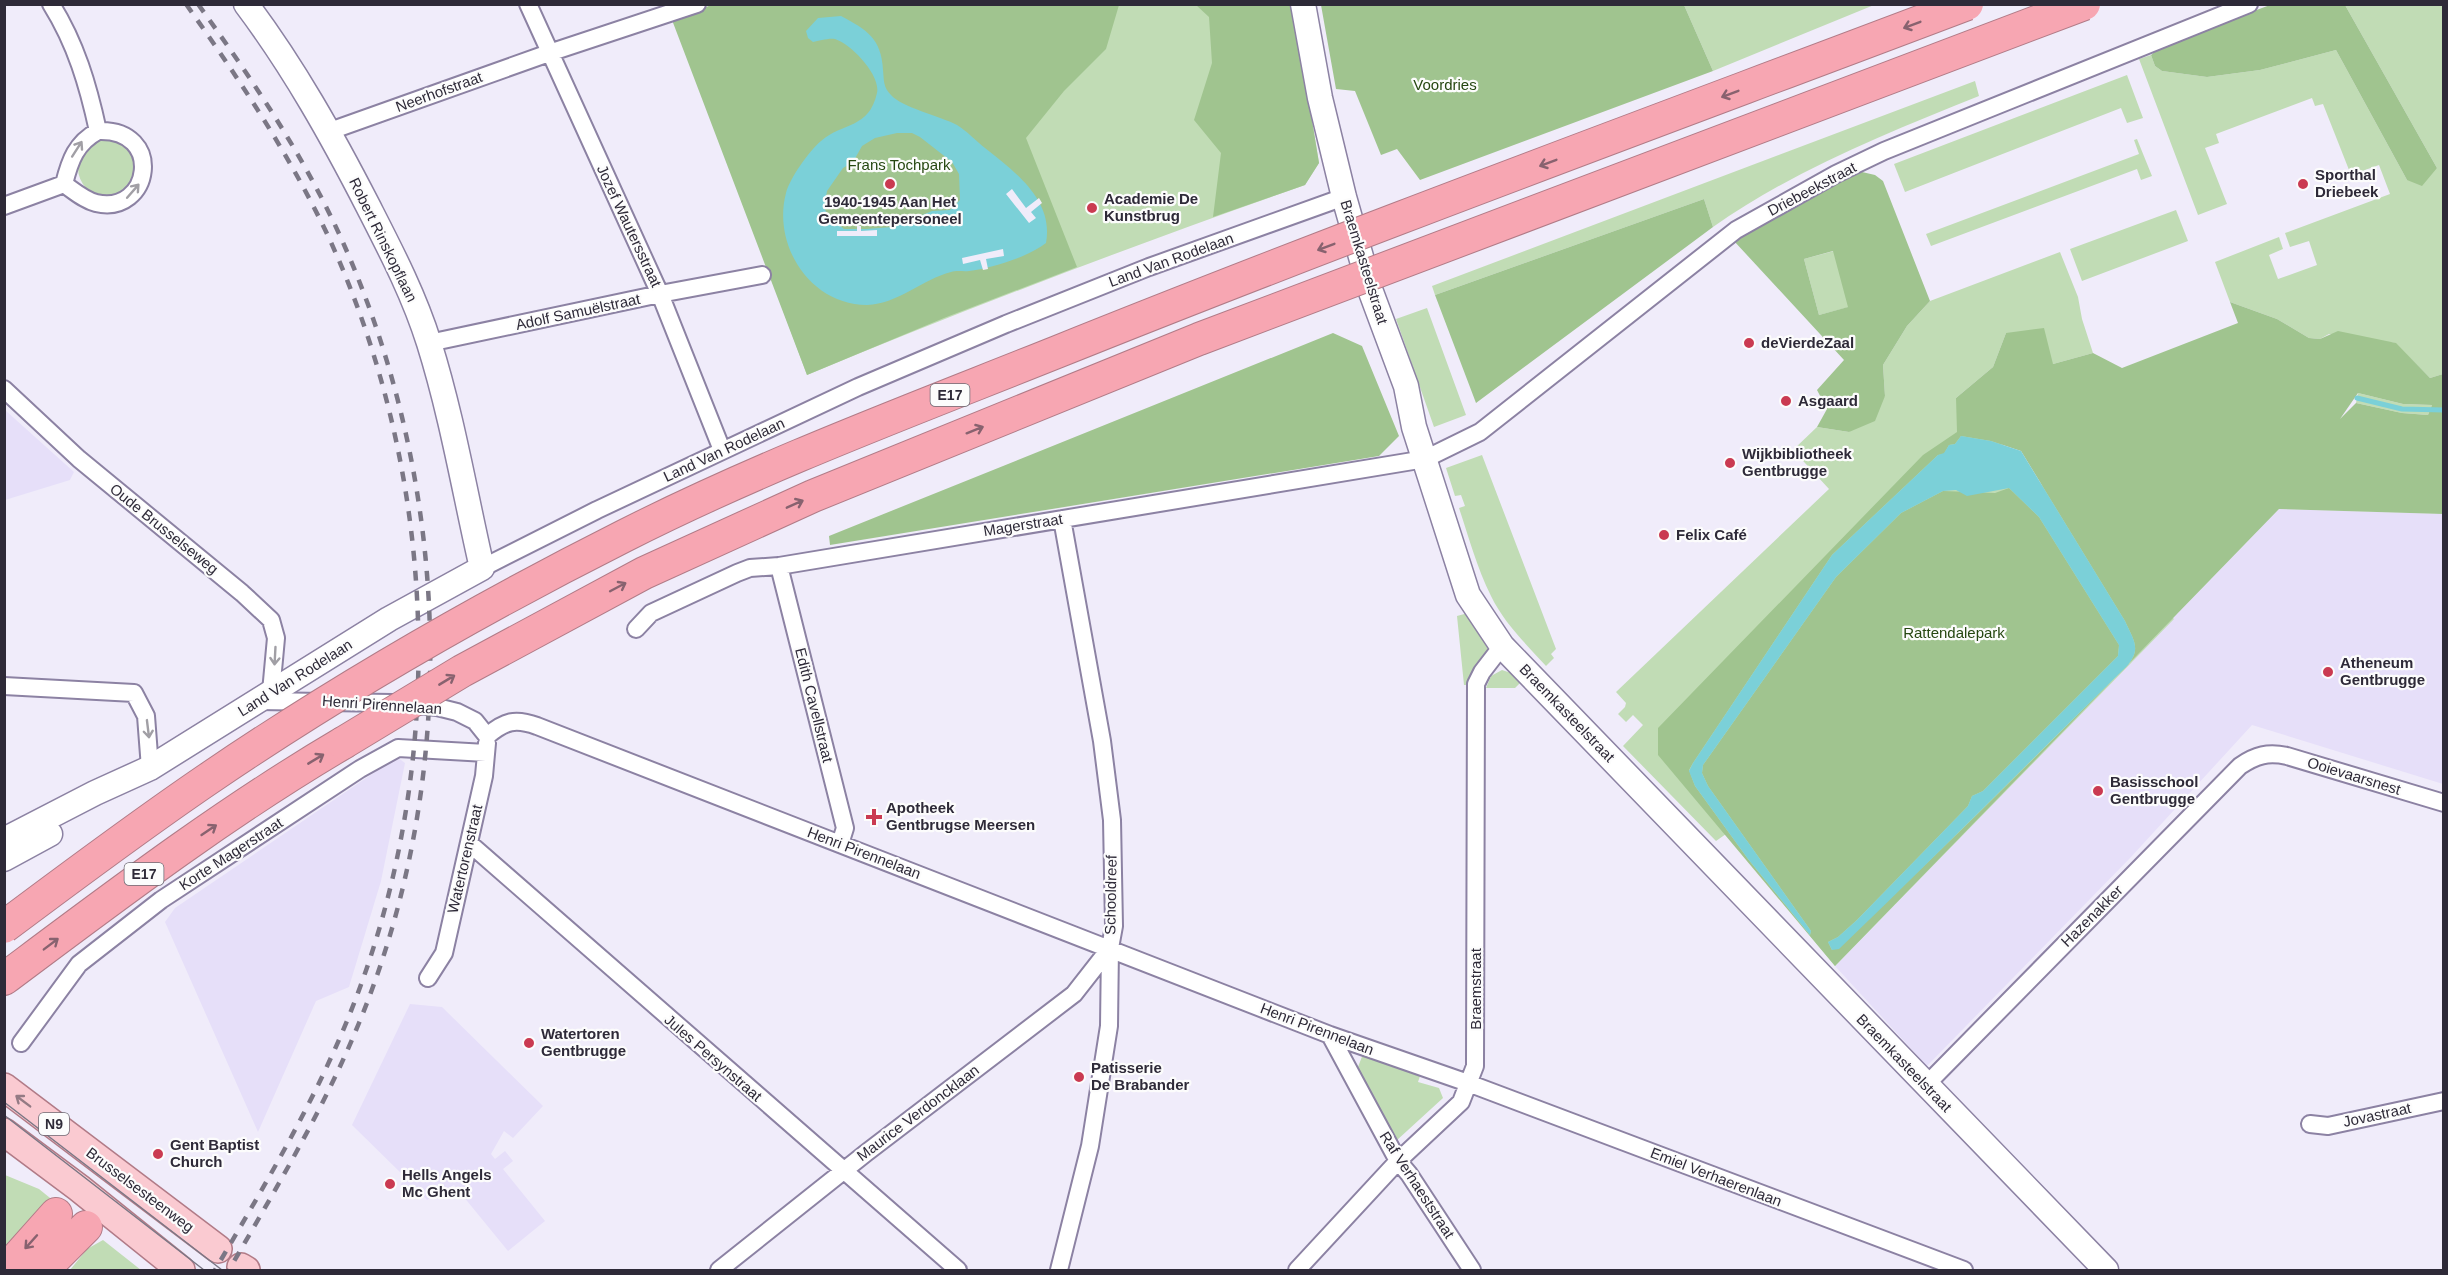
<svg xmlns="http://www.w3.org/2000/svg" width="2448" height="1275" font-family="Helvetica,sans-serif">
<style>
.built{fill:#e6dff9}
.green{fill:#c1dcb5}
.forest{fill:#a0c48f;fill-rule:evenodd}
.water{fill:#7bd0d8;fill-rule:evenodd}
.pier{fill:#f0ecfa}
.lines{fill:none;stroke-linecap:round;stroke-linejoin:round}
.stream{stroke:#7bd0d8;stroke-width:5}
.street-casing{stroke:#8c82a3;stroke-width:20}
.secondary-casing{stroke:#8c82a3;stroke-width:27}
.primary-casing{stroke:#b17b87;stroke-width:30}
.highway-casing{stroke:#b17b87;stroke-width:34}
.street{stroke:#fff;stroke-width:16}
.secondary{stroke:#fff;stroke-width:24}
.primary{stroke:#facad1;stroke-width:27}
.highway{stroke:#f7a6b2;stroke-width:32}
.tram{stroke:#7b7785;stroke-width:1.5}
.rail{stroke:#7b7785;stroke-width:4.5;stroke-dasharray:10 10;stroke-linecap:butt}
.highway-bridge-casing{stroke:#b17b87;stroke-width:34;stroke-linecap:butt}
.highway-bridge{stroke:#f7a6b2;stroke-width:32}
.oneway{stroke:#88626f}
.oneway2{stroke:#a19fa5}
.oneway3{stroke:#947a84}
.poi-dot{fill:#ca3a51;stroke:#fcfcfc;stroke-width:2}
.labels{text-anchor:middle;stroke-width:4.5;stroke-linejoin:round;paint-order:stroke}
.shield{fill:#fcfcfc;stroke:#6c6973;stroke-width:1.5}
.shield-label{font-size:14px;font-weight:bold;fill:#2e2a38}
.park-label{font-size:15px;fill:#264711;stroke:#fcfcfc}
.street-label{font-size:15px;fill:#2e2a38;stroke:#fcfcfc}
.poi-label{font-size:15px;font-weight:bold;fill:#2e2a38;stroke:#fcfcfc;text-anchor:start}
</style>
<rect width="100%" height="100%" fill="#f0ecfa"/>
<path class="built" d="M 5,410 L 74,472 L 70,480 L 5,500 Z
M 2279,509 L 2443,514 L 2443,784 L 2252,725 L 2131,857 L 1927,1066 L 1835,966 Z
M 397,757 L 405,763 L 381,881 L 349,987 L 316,1001 L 258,1132 L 165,922 L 175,908 Z
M 410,1004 L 442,1007 L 543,1106 L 513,1138 L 504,1131 L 491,1154 L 495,1159 L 505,1151 L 513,1161 L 503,1169 L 545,1221 L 508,1251 L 454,1185 L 427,1200 L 421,1193 L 418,1196 L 415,1194 L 414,1196 L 402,1188 L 401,1184 L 406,1178 L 352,1125 Z"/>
<path class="green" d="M 714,4 L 1293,5 L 1319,163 L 1305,185 C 1137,244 971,307 807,375 L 761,251 Z
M 1684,5 L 1874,5 L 1713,71 Z
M 2345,5 L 2443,5 L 2443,374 L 2430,378 L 2395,343 L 2329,334 L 2320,339 L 2309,338 L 2277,319 L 2230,302 L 2215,262 L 2279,237 L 2283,249 L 2269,255 L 2278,279 L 2317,265 L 2309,241 L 2290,247 L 2285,233 L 2390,194 L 2379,165 L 2351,175 L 2323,104 L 2315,106 L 2312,98 L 2216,134 L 2219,143 L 2205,148 L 2227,204 L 2198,215 L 2139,59 L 2151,55 L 2155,66 L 2162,71 L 2207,77 L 2260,70 L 2336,50 L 2407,180 L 2437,168 Z
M 2127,75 L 2143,118 L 2127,123 L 2121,108 L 1905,192 L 1894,164 Z
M 1975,81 L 1979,96 C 1887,133 1794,170 1713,227 L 1704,199 L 1435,295 L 1432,286 Z
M 2137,139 L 2152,176 L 2141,180 L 2137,169 L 1931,246 L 1926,234 L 2139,154 L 2134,140 Z
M78 168a29 29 0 1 1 58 0a29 29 0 1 1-58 0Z
M 2176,210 L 2188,241 L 2082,281 L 2070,249 Z
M 1834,251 L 1849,307 L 1819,315 L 1804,259 Z
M 2060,252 L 2078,297 L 2082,319 L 2093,353 L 2053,364 L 2006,333 L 1993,367 L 1956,398 L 2174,619 L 1835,966 L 1726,834 L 1716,841 L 1623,746 L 1643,725 L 1633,715 L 1626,722 L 1618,714 L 1625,707 L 1626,703 L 1616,692 L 1829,489 L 1793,450 L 1817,427 L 1849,432 L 1885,396 L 1883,365 L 1907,326 L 1930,301 Z
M 1427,308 L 1466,415 L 1434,427 L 1396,319 Z
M 2358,393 L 2403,404 L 2432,405 L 2428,415 L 2402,413 L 2356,403 Z
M 1482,455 L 1556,649 L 1551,654 L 1554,658 L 1546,666 C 1526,644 1504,623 1491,596 C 1477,568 1469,538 1459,508 L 1465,506 L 1461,495 L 1455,496 L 1446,468 Z
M 1468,613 C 1474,623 1486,636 1487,647 C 1489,661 1469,670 1469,685 L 1464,685 L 1457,616 Z
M 1502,670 L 1511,673 L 1522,681 L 1515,688 L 1486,688 L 1491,676 Z
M 1363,1054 L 1420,1076 L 1418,1082 L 1439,1088 L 1443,1098 L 1396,1141 L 1387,1130 L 1358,1067 Z
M 5,1175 L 39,1189 L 55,1202 L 5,1264 Z
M 103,1240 L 141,1270 L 70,1270 L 87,1249 Z"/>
<path class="forest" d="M 714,4 L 1119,5 L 1106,49 L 1064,91 L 1026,138 L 1077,267 L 944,318 L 807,375 L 672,20 Z
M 1196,5 L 1293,5 L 1319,163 L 1305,185 L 1213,217 L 1221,153 L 1194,120 L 1212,63 L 1209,17 Z
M 1321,5 L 1684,5 L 1713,71 L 1420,180 L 1397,149 L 1381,155 L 1355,91 L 1336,89 Z
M 2270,5 L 2345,5 L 2437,168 L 2422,186 L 2407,180 L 2336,50 L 2260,70 L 2207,77 L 2162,71 L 2155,66 L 2151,55 L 2163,45 Z
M 1862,172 L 1875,175 L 1883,181 L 1930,301 L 1907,326 L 1883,365 L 1885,396 L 1875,421 L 1849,432 L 1817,427 L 1827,409 L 1817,390 L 1844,360 L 1734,241 L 1840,180 ZM 1833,251 L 1848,307 L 1819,315 L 1804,259 Z
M 1704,199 L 1713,227 L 1476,403 L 1435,295 Z
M 2230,302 L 2277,319 L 2309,338 L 2320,339 L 2338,331 L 2396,343 L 2430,378 L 2443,374 L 2443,514 L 2279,509 L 1835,966 L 1658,755 L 1658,728 L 1923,455 L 1957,432 L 1956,398 L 1993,367 L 2006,333 L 2044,328 L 2053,364 L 2093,353 L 2122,368 L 2238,323 ZM 2358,393 L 2403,404 L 2432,405 L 2428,415 L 2402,413 L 2356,403 L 2340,419 ZM 1961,436 L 1991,441 L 2021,451 L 2125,621 C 2134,641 2142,649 2126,667 C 2029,762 1935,860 1832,950 L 1828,942 L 1838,937 L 1857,920 L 1968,806 L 1972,796 L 1983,791 L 2118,656 L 2119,645 L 2039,517 L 2009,488 L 1995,493 L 1943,491 L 1901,513 L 1836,577 L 1703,765 L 1702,773 L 1708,786 L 1811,931 L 1810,935 L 1748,859 L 1695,786 L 1689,770 L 1693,763 L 1832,555 L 1938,455 L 1944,454 L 1949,445 L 1955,444 Z
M 1333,333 L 1362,346 L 1399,436 L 1379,456 L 830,545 L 829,536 Z"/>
<path class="water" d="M 841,16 C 867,30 881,38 883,70 C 884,80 883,87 891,95 C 901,107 940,116 957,125 C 967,131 976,141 985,148 C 1015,172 1054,200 1046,243 C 1028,257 992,268 969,271 C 964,272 957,270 951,272 C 923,279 898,304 867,305 C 811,305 772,246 786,193 C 790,178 809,151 821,141 C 843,122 869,129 877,93 C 881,75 851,44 835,39 C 828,38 819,41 813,42 L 808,38 L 806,31 L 818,18 ZM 897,133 L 912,133 L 920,137 L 952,162 L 959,174 L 960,200 L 950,210 L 932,211 L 893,227 L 866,229 L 844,229 L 830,218 L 824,208 L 827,191 L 843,168 L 853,162 L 862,146 L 875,138 Z
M 1961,436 L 1991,441 L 2021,451 L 2125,621 C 2134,641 2142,649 2126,667 C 2030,761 1936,856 1839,949 L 1832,950 L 1828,942 L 1838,937 L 1857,920 L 1968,806 L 1972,796 L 1983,791 L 2118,656 L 2119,645 L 2039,517 L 2009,488 L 1967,496 L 1956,490 L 1943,491 L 1901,513 L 1836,577 L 1703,765 L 1702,773 L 1708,786 L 1811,931 L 1810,935 L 1748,859 L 1695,786 L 1689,771 L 1693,763 L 1832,555 L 1938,455 L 1944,453 L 1949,445 L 1955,444 Z"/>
<path class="pier" d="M 1012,189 L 1026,208 L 1039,198 L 1042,203 L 1031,212 L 1036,218 L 1029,223 L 1006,194 Z
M 857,226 L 861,226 L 861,231 L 877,230 L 877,236 L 837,236 L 837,231 L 857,231 Z
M 1003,249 L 1004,256 L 986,259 L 988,269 L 983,270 L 980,260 L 963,264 L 962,258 Z"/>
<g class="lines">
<path class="stream" d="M 2357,398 L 2402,409 L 2444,410"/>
<defs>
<path id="street" d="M 528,4 L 660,294 L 722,450
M 330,131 L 549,53 L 697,4
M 64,184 C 74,191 84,200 96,203 C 151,216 165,128 98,131
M 4,206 L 64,184 C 70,160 76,143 98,131 C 88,85 76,44 51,4
M 429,343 L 660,294 L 762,275
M 4,389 L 79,459 L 242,593 L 271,620 L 276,638 L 271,692
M 779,566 L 845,828 L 840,844
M 482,568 L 597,510 L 858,387 L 1006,324 L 1149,267 L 1344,197
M 636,629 L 651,613 L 737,573 L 750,568 L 779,566 L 1425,459 L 1480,432 L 1736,230 L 1836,174 L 1884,151 L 2249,4
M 4,686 L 134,693 L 146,716 L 150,768
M 258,701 L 392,703 L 437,707 L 457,712 L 475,721 L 487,736
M 487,736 C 505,721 515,718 537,726 L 1330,1035 L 1468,1083 L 1964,1270
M 469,843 L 958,1270
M 428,978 L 444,953 L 484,776 L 487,743
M 1330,1035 L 1398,1161 L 1409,1174 L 1472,1270
M 21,1043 L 79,964 L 161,900 L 360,769 L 398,748 L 486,753
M 1926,1085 L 2240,766 C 2256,755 2268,752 2287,756 L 2444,803
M 2310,1124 L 2328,1126 L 2444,1101
M 719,1270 L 866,1153 L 1074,994 L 1110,948
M 1059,1270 L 1090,1146 L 1109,1026 L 1110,948 L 1114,926 L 1112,820 L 1102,741 L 1062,519
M 1297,1270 L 1398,1161 L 1461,1102 L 1475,1066 L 1476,684 L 1482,672 L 1502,646"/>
<path id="secondary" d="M 1303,4 L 1320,98 L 1344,197 L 1371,292 L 1406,386 L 1414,427 L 1468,595 L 1502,646 L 2106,1270
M 4,840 L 95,793 L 150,768 L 389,619 L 482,568 C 465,494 452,416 429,343 C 414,295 391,251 368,206 C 332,136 294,68 246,4
M 4,859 L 50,834"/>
<path id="primary" d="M 4,1087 L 218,1249
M 4,1132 L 79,1188 L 181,1270
M 241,1267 L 246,1270"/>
<path id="highway" d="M 4,979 C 115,896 224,813 343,743
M 6,1270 L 56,1214
M 43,1270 L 86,1227"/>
</defs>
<use href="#street" class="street-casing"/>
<use href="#secondary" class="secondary-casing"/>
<use href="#primary" class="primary-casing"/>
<use href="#highway" class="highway-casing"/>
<use href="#street" class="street"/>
<use href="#secondary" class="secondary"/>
<use href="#primary" class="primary"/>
<use href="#highway" class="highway"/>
<path class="tram" d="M 4,1102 L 222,1270
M 4,1115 L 204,1270"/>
<path class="rail" d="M 186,4 C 239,79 290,155 329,238 C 440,480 449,768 349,1016 C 313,1105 263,1188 215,1270
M 198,4 C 251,78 303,154 341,238 C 451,483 462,772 359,1023 C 324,1109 275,1190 229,1270"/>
<defs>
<path id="highway-bridge" d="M 343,743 L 462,671 L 644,573 L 813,496 L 1199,339 L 2084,4
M 4,927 C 72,876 139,826 208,779 C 340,689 481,608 624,536 C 764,465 912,410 1057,352 C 1358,231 1663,119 1967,4"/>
</defs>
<use href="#highway-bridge" class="highway-bridge-casing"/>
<use href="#highway-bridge" class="highway-bridge"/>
</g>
<defs><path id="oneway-shaft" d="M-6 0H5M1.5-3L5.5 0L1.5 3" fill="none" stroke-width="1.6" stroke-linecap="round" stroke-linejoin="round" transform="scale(1.5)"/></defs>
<g class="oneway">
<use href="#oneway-shaft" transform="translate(1912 25) rotate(159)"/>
<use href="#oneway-shaft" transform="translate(1730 94) rotate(159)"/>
<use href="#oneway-shaft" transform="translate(1548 163) rotate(159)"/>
<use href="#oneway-shaft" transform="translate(1326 247) rotate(159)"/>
<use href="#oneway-shaft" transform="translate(975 430) rotate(-22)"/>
<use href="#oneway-shaft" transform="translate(795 504) rotate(-24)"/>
<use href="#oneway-shaft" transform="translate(618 587) rotate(-28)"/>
<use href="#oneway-shaft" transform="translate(447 680) rotate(-31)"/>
<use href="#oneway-shaft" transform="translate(316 759) rotate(-31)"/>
<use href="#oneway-shaft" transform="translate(209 830) rotate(-34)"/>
<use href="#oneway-shaft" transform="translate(51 944) rotate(-37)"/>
<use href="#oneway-shaft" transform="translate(31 1242) rotate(132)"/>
</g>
<g class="oneway2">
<use href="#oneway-shaft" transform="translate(77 149) rotate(-57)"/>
<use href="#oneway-shaft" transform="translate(133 191) rotate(-49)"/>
<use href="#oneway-shaft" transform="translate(275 656) rotate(93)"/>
<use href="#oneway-shaft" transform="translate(148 729) rotate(83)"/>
</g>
<use class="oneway3" href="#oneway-shaft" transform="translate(23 1101) rotate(-143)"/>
<g class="poi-dot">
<circle cx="890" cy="184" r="6"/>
<circle cx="2303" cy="184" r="6"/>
<circle cx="1092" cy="208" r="6"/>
<circle cx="1749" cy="343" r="6"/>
<circle cx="1786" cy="401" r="6"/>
<circle cx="1730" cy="463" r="6"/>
<circle cx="1664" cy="535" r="6"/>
<circle cx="2328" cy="672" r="6"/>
<circle cx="2098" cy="791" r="6"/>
<path d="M871 808h6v6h6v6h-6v6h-6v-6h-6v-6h6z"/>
<circle cx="529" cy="1043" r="6"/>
<circle cx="1079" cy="1077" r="6"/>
<circle cx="158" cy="1154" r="6"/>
<circle cx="390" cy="1184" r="6"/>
</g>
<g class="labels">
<g class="shield">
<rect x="930.5" y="384" width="39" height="22" rx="4.5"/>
<rect x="124.5" y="863" width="39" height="22" rx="4.5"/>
<rect x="39" y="1113" width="30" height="22" rx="4.5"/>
</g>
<g class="shield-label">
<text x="950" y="400">E17</text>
<text x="144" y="879">E17</text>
<text x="54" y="1129">N9</text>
</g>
<g class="park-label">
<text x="1445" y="90">Voordries</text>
<text x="899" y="170">Frans Tochpark</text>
<text x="1954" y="638">Rattendalepark</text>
</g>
<g class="street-label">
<text transform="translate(439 92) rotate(-20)" y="5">Neerhofstraat</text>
<text transform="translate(1812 189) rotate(-28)" y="5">Driebeekstraat</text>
<text transform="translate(629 226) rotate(65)" y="5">Jozef Wautersstraat</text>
<text transform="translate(383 240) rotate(64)" y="5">Robert Rinskopflaan</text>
<text transform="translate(1171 260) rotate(-20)" y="5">Land Van Rodelaan</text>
<text transform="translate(1364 262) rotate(73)" y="5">Braemkasteelstraat</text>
<text transform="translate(578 312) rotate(-12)" y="5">Adolf Samuëlstraat</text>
<text transform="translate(724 450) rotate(-25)" y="5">Land Van Rodelaan</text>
<text transform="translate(1023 525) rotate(-9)" y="5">Magerstraat</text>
<text transform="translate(164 529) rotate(39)" y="5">Oude Brusselseweg</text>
<text transform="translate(295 678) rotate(-32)" y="5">Land Van Rodelaan</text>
<text transform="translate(382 705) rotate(4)" y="5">Henri Pirennelaan</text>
<text transform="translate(814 705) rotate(76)" y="5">Edith Cavellstraat</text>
<text transform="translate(1567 713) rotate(46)" y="5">Braemkasteelstraat</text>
<text transform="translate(2354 776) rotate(17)" y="5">Ooievaarsnest</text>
<text transform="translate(864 853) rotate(21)" y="5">Henri Pirennelaan</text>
<text transform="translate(231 854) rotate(-33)" y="5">Korte Magerstraat</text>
<text transform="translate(465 859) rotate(-77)" y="5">Watertorenstraat</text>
<text transform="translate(1111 895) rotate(-89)" y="5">Schooldreef</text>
<text transform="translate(2092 916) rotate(-45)" y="5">Hazenakker</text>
<text transform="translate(1476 989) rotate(-90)" y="5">Braemstraat</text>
<text transform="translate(1317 1029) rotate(21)" y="5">Henri Pirennelaan</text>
<text transform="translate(713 1058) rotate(41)" y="5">Jules Persynstraat</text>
<text transform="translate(1904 1063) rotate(46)" y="5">Braemkasteelstraat</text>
<text transform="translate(918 1113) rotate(-37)" y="5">Maurice Verdoncklaan</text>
<text transform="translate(2377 1115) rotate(-12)" y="5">Jovastraat</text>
<text transform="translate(1716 1177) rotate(21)" y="5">Emiel Verhaerenlaan</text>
<text transform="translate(1417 1185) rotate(57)" y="5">Raf Verhaeststraat</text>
<text transform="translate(140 1190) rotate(37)" y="5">Brusselsesteenweg</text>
</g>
<g class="poi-label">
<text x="2315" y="180">Sporthal<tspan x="2315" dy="17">Driebeek</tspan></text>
<text x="1104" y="204">Academie De<tspan x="1104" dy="17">Kunstbrug</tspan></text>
<text x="890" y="207" text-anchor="middle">1940-1945 Aan Het<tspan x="890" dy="17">Gemeentepersoneel</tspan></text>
<text x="1761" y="348">deVierdeZaal</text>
<text x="1798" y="406">Asgaard</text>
<text x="1742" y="459">Wijkbibliotheek<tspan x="1742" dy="17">Gentbrugge</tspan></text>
<text x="1676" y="540">Felix Café</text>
<text x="2340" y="668">Atheneum<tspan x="2340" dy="17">Gentbrugge</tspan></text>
<text x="2110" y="787">Basisschool<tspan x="2110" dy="17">Gentbrugge</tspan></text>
<text x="886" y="813">Apotheek<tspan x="886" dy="17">Gentbrugse Meersen</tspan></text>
<text x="541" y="1039">Watertoren<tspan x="541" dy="17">Gentbrugge</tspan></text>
<text x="1091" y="1073">Patisserie<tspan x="1091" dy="17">De Brabander</tspan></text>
<text x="170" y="1150">Gent Baptist<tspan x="170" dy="17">Church</tspan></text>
<text x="402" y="1180">Hells Angels<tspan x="402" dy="17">Mc Ghent</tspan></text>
</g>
</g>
<rect width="2448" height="1275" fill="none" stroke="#2e2a38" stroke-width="12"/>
</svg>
